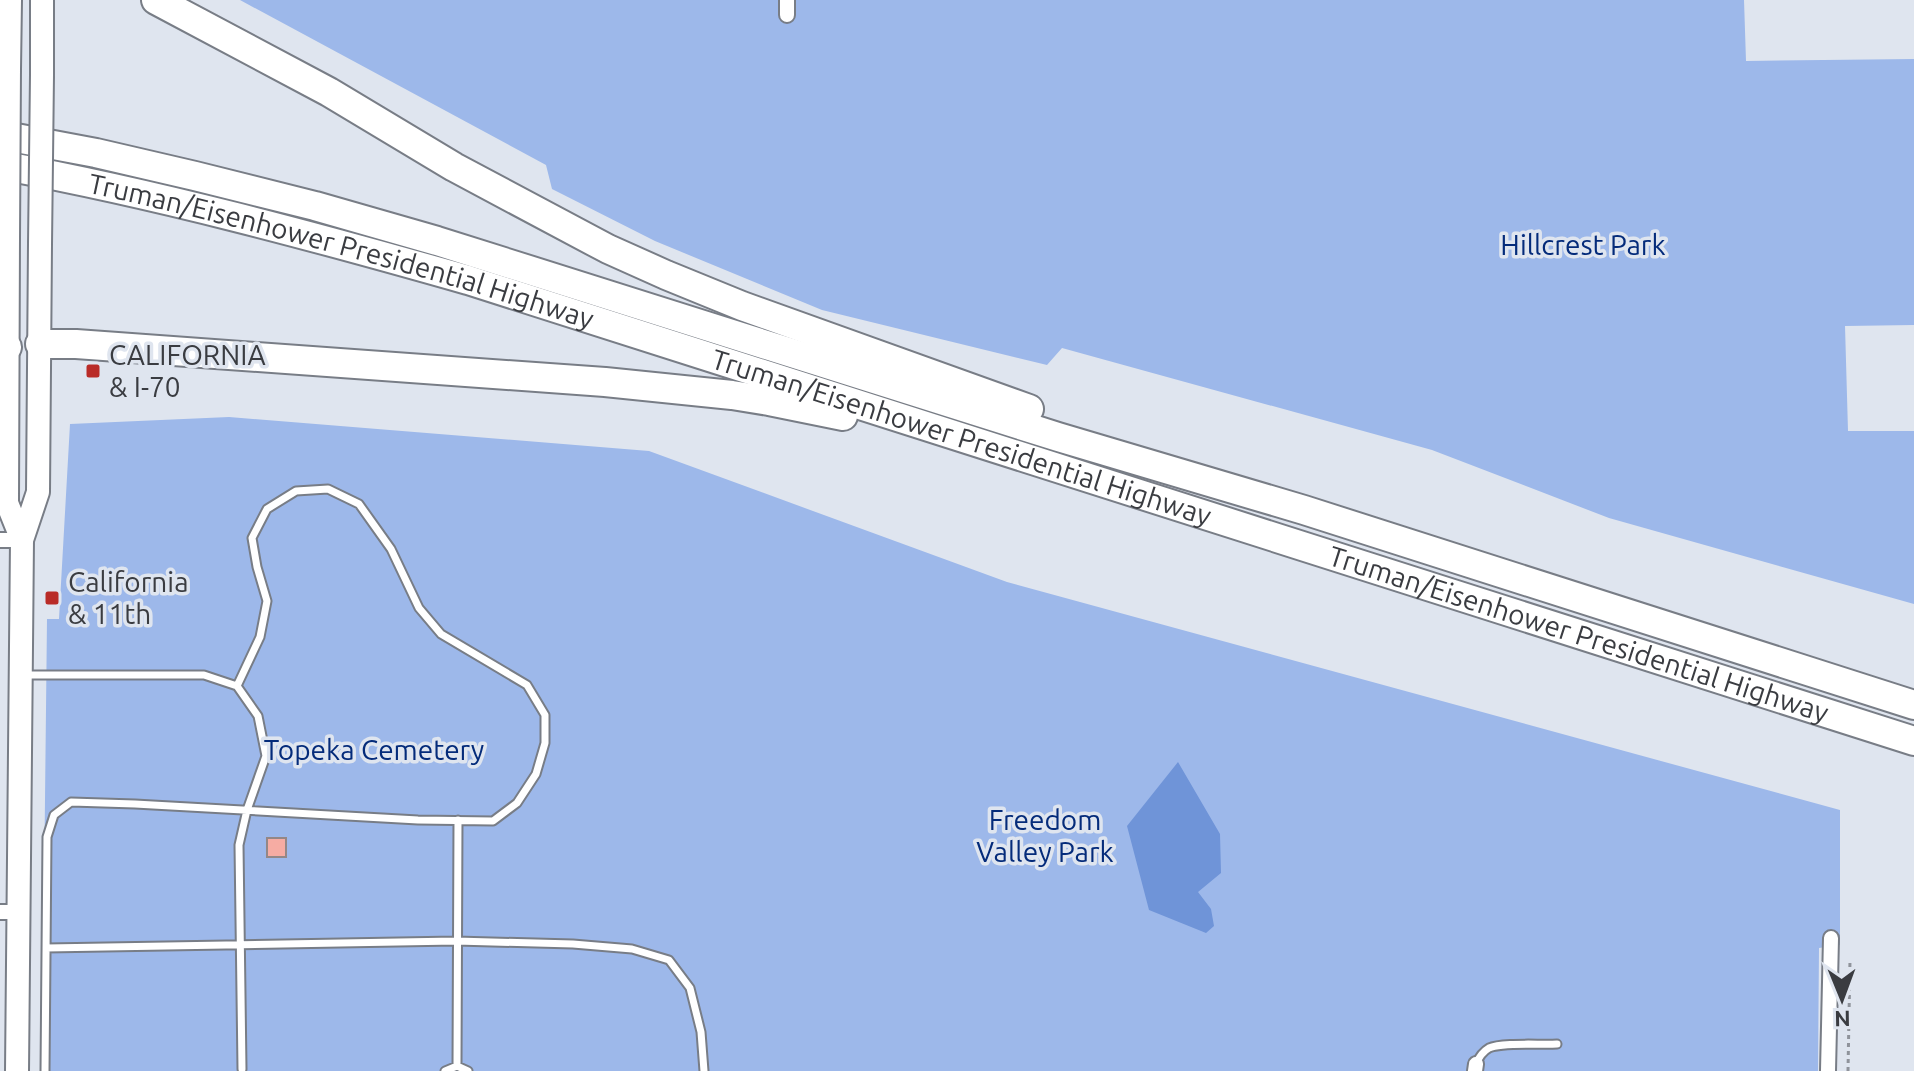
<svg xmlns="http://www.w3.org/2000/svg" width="1914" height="1071" font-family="Ubuntu,sans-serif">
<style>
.green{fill:#9db8ea}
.water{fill:#6f94d8}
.building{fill:#f6aca3;stroke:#948786;stroke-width:2}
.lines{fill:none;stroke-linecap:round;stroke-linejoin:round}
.service-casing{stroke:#787d86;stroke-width:11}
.minor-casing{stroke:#787d86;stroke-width:18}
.secondary-casing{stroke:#787d86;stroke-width:26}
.motorway-casing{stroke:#787d86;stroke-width:32}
.path{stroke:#8f939b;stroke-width:3;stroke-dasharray:4 4;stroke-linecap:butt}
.service{stroke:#fff;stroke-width:7}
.minor{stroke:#fff;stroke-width:14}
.secondary{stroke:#fff;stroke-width:22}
.motorway{stroke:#fff;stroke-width:28}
.secondary-bridge-casing{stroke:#787d86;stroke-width:26;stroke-linecap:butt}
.secondary-bridge{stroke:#fff;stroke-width:22}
.poi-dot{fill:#b92b27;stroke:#dfe5ef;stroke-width:3}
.labels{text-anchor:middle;stroke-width:7;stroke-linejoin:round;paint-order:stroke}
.park-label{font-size:28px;fill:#042b7a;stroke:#dfe5ef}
.street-label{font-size:28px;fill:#3a3c41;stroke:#dfe5ef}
.poi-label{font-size:28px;fill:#3a3c41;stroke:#dfe5ef;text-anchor:start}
</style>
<rect width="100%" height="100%" fill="#dfe5ef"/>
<path class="green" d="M 240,0 L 1744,0 L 1746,61 L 1914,59 L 1914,325 L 1845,326 L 1848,431 L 1914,431 L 1914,604 L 1609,518 L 1432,450 L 1062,348 L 1047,365 L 822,310 L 655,241 L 552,189 L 546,165 Z
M 229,417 L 649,451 L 1007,582 L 1840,810 L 1840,945 L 1819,948 L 1818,1071 L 42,1071 L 47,619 L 59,619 L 70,424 Z"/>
<path class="water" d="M 1178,762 L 1220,834 L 1221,873 L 1198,892 L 1211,909 L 1214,926 L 1206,933 L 1149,910 L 1127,826 Z"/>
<path class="building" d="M 267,838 L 286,838 L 286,857 L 267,857 Z"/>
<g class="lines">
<defs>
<path id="service" d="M 24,675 L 204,675 L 237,686 L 258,716 L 266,756 L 247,810 L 239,845 L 242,1069
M 46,948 L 456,941 L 573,944 L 632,949 L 669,960 L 690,988 L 701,1032 L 704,1071
M 1476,1064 C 1479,1057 1482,1052 1489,1048 C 1502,1042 1541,1045 1557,1044
M 457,1066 L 458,820
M 45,1071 L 47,837 L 54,815 L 71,802 L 135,804 L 418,820 L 493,821 L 517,803 L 536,774 L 545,743 L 545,715 L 527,685 L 441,634 L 419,608 L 391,549 L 359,504 L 328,489 L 296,491 L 267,509 L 252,538 L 257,567 L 267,601 L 260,637 L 237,686
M 445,1071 L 457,1066 L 468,1071"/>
<path id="minor" d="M 787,0 L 787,15
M 0,540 L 22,540
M 0,912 L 18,912
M 1475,1071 L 1476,1064
M 1828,1071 L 1831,938"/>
<path id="secondary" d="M 9,69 L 10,0
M 42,75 L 42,0
M 8,238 L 7,503 L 22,540
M 17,1071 L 22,540 L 38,492 L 40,244"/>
<g id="motorway">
<path d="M 156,0 L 329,92 L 454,167 L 608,249 L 666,275 L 742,306 L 1029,409"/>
<path d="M 0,135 L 96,153 L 195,176 L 315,206 L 437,241 L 1058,437 L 1304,510 L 1914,705"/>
<path id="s1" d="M 0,165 C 158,194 313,236 468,280 L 1914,741"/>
<path d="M 40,344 L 76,344 L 605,382 L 732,395 L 769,401 L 843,416"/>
<path d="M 0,346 L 7,347"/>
</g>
</defs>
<use href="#service" class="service-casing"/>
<use href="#minor" class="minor-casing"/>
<use href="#secondary" class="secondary-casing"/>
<use href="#motorway" class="motorway-casing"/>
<path class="path" d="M 1848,1071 L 1850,960"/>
<use href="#service" class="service"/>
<use href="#minor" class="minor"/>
<use href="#secondary" class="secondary"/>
<use href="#motorway" class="motorway"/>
<defs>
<path id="secondary-bridge" d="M 8,238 L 9,69
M 40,244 L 42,75"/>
</defs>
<use href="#secondary-bridge" class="secondary-bridge-casing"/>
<use href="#secondary-bridge" class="secondary-bridge"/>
</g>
<g class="poi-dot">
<rect x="85" y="363" width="16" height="16" rx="4"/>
<rect x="44" y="590" width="16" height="16" rx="4"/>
</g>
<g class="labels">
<g class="park-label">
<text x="1583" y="255">Hillcrest Park</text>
<text x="374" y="760">Topeka Cemetery</text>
<text x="1045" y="830">Freedom<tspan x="1045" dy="32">Valley Park</tspan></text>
</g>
<g class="street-label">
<text dy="10" stroke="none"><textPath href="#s1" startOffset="352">Truman/Eisenhower Presidential Highway</textPath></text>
<text dy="10" stroke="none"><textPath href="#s1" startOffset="1000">Truman/Eisenhower Presidential Highway</textPath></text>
<text dy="10" stroke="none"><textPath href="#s1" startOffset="1648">Truman/Eisenhower Presidential Highway</textPath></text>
</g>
<g class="poi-label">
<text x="109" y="365">CALIFORNIA<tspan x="109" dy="32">&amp; I-70</tspan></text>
<text x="68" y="592">California<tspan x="68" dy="32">&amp; 11th</tspan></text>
</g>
</g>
<g transform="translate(1842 999) rotate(179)" stroke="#dfe5ef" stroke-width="6" paint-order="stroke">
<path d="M0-6L14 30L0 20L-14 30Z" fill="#3a3c41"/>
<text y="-12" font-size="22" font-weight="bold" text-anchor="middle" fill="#3a3c41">N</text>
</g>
</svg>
